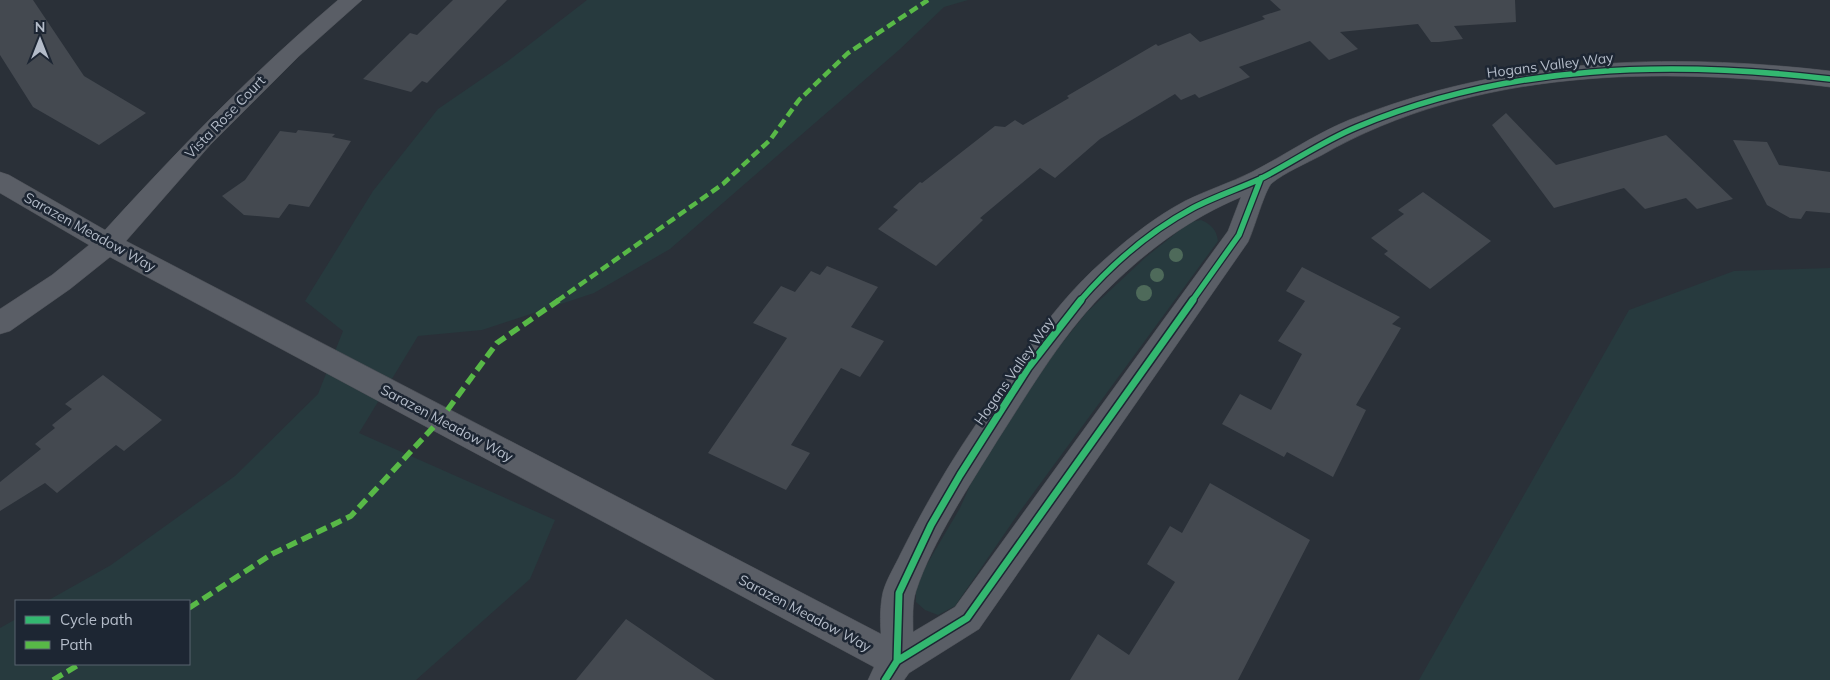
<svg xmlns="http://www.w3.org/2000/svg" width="1830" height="680" font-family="Mulish,sans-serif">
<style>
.green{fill:#273a3e}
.building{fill:#444950}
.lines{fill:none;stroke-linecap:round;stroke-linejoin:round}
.street-casing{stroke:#484c53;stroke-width:1}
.street{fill:#5a5e66;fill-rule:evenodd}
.quiet-far1{stroke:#58b947;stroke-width:4.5;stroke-dasharray:9 4.5;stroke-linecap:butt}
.quiet{stroke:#58b947;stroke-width:5.5;stroke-dasharray:11 5.5;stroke-linecap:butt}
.cycleway-far1-casing{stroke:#1d2633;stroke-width:8}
.cycleway-casing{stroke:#1d2633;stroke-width:10}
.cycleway-far1{stroke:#33b770;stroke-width:5.5}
.cycleway{stroke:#33b770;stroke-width:7}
.tree{fill:#4e6a5a}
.labels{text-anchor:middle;stroke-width:5;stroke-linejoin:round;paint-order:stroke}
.street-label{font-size:14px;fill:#b4bcc9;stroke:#1d2633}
</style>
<rect width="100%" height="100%" fill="#2a3038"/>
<path class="green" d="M 587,0 L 968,0 L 944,7 L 899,50 L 670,249 L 594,293 L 482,330 L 418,336 L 359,433 L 555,520 L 530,579 L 416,680 L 0,680 L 0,628 L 16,619 L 16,664 L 189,664 L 189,601 L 47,601 L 111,565 L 235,476 L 318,394 L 343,331 L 305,301 L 373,191 L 438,109 L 508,61 Z
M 1201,220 C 1212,225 1216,229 1218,241 L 1018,514 L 955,606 L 938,615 L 925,610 L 916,602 L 916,587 L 923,571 L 960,508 L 977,470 L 1051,357 L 1087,312 L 1146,257 L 1190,222 Z
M 1830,268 L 1830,680 L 1419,680 L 1629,310 L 1734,271 Z"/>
<path class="building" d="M 0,0 L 33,0 L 84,76 L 146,113 L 99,145 L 33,107 L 0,55 Z
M 453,0 L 507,0 L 427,83 L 422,81 L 411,92 L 363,79 L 410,33 L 417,35 Z
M 1270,0 L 1515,0 L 1516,22 L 1454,26 L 1463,39 L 1439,42 L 1431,42 L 1418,24 L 1340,32 L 1358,49 L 1329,60 L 1310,41 L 1239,67 L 1250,77 L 1199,98 L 1195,94 L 1181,100 L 1175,94 L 1100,139 L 1055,178 L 1040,168 L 980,218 L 983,220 L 936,266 L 878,229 L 898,210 L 893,207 L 920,182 L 922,183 L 995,126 L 1005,127 L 1015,120 L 1023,125 L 1069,98 L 1067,96 L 1156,44 L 1158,46 L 1190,33 L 1200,42 L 1265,19 L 1262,16 L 1281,10 Z
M 1506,113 L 1556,165 L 1666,135 L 1733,199 L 1697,209 L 1686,198 L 1645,209 L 1624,188 L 1554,208 L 1492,125 Z
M 298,130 L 335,134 L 332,137 L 351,141 L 309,207 L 289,204 L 279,218 L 244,215 L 222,196 L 245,180 L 280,131 L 296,133 Z
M 1733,140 L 1767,142 L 1779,165 L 1830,172 L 1830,213 L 1806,211 L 1801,219 L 1790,218 L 1767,205 Z
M 1423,192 L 1491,241 L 1430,289 L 1384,254 L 1388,251 L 1371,238 L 1404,214 L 1398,210 Z
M 827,266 L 878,287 L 851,327 L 884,341 L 860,377 L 841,368 L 791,445 L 810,453 L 786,490 L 708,453 L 787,338 L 753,323 L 781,286 L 795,292 L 811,271 L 820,275 Z
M 1302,267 L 1400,317 L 1392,324 L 1401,328 L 1356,405 L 1366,410 L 1333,477 L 1287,452 L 1284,457 L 1222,424 L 1240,394 L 1271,410 L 1302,354 L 1278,341 L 1305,301 L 1286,291 Z
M 103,375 L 162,420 L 124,451 L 116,445 L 57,493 L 45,483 L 0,511 L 0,482 L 41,449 L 35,444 L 55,428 L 52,425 L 72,409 L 65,404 Z
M 1210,483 L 1310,540 L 1238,680 L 1070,680 L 1098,634 L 1129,655 L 1175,582 L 1147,564 L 1170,526 L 1182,533 Z
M 626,619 L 715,680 L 576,680 Z"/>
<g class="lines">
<defs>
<path id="street" d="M 338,0 L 362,0 L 298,57 L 211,144 L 126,241 L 881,634 C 880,621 880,605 883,592 C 887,578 895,566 901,553 C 923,509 947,467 975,426 C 1011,372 1045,316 1092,271 C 1121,244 1151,219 1185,201 C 1207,190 1230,183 1252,172 C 1285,155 1315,134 1349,120 C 1505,58 1665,52 1830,71 L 1830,87 C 1661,66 1474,68 1322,155 C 1307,163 1284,173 1272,183 C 1265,189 1254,230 1248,242 L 979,629 L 909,673 L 904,680 L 868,680 L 874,667 L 110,257 L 70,289 L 10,331 L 0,334 L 0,309 L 52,275 L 89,245 L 0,193 L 0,172 L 9,175 L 105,230 C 180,148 253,72 338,0 ZM 1241,197 L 1228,231 L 955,607 L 913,632 C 913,619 912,603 916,591 C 932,542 970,485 997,441 C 1032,387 1064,331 1111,286 C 1150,248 1191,218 1241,197 Z"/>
</defs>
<use href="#street" class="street-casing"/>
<use href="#street" class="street"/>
<path class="quiet-far1" d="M 557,301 L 723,184 L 770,140 L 799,100 L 848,53 L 928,0"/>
<path class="quiet" d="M 189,608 L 272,554 L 351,516 L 440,420 L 497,343 L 559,300
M 53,680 L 80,664"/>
<defs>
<path id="cycleway-far1" d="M 1080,301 C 1111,265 1150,231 1193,208 C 1214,197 1238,189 1260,179 C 1293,162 1323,141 1357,127 C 1507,64 1670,60 1830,79
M 1192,301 L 1239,235 L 1261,178"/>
<path id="cycleway" d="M 897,661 L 899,593 L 931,525 L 960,475 L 1028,368 L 1081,300
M 885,680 L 897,661 L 967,618 L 1193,300"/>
</defs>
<use href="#cycleway-far1" class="cycleway-far1-casing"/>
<use href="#cycleway" class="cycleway-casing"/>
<use href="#cycleway-far1" class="cycleway-far1"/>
<use href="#cycleway" class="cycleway"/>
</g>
<g class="tree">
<circle cx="1176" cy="255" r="7"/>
<circle cx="1157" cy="275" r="7"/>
<circle cx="1144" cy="293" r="8"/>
</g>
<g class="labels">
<g class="street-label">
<text transform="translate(1550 65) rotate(-7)" y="5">Hogans Valley Way</text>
<text transform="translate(225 117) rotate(-46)" y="5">Vista Rose Court</text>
<text transform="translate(90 232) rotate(29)" y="5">Sarazen Meadow Way</text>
<text transform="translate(1014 371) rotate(-55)" y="5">Hogans Valley Way</text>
<text transform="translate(447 423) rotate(28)" y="5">Sarazen Meadow Way</text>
<text transform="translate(805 613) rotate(28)" y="5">Sarazen Meadow Way</text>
</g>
</g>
<rect x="15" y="600" width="175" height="65" fill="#1d2633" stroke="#59626f"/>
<rect x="25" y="616" width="25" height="8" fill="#33b770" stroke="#59626f"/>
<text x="60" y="625" font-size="15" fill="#b4bcc9">Cycle path</text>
<rect x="25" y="641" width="25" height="8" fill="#58b947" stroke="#59626f"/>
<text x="60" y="650" font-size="15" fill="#b4bcc9">Path</text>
<g transform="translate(40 40)" stroke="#1d2633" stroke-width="4" paint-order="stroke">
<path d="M0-4L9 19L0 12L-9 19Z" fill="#b4bcc9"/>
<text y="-8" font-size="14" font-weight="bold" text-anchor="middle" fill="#b4bcc9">N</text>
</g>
</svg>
